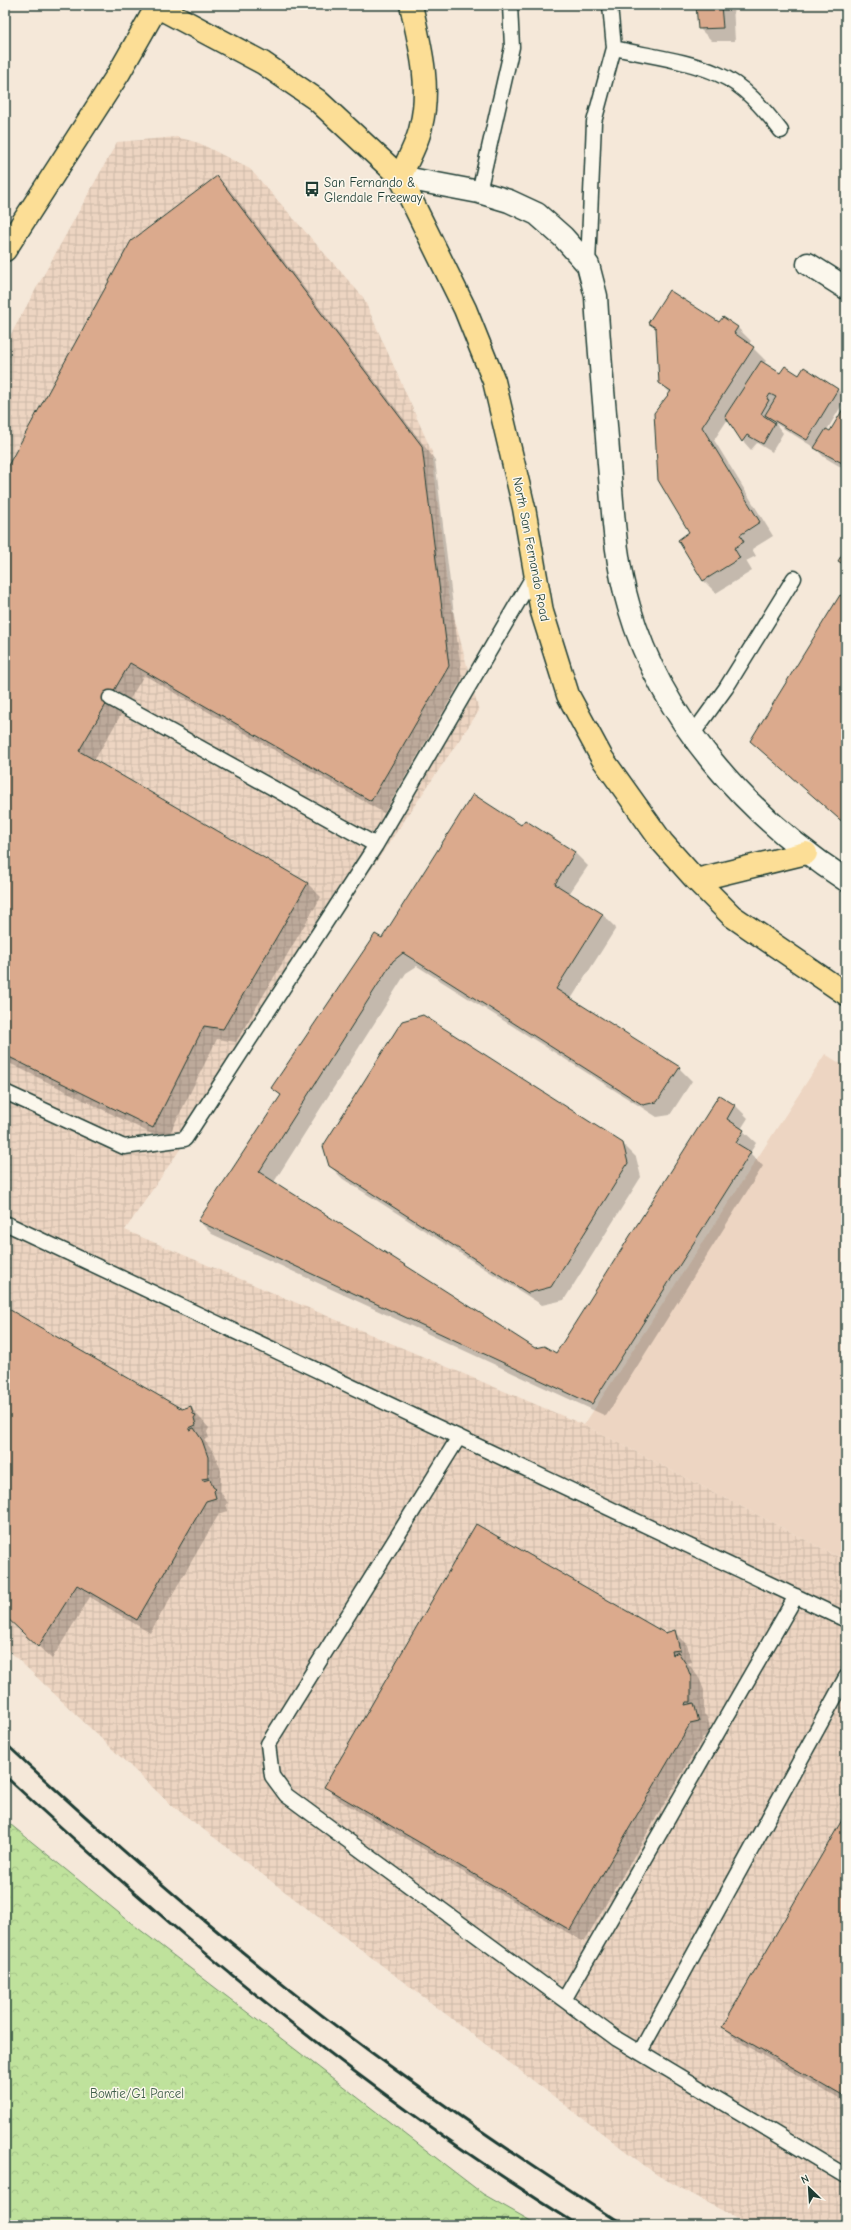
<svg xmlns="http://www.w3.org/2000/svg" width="851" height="2230" font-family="'Comic Neue',sans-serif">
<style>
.built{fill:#edd5c2}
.industrial{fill:url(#industrial-grid)}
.forest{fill:url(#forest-crowns);stroke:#6f9068}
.shadow{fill:#0003}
.building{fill:#dbaa8d;stroke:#1f3d34}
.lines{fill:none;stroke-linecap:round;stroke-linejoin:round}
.lane-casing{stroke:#1f3d34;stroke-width:17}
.street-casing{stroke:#1f3d34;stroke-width:25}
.primary-casing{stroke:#1f3d34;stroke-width:25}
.highway-casing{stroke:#1f3d34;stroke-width:25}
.lane{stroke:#fbf7ec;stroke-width:14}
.street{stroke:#fbf7ec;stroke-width:22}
.primary{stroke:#fcde96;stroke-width:22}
.highway{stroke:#fcde96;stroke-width:22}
.rail{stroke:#1f3d34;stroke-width:3}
.labels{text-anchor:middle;stroke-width:3;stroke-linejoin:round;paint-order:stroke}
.poi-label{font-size:13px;fill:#1f3d34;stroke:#fbf7ec;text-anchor:start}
.street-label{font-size:13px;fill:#1f3d34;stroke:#fbf7ec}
.park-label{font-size:13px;fill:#3f5e49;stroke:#fbf7ec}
</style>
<defs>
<pattern id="industrial-grid" width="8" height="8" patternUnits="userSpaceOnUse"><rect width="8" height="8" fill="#edd5c2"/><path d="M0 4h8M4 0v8" fill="none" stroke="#cbb8a7"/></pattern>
<pattern id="forest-crowns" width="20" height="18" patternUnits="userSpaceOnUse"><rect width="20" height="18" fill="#bfe29c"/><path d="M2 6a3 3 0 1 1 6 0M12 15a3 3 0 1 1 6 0" fill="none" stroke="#a4c387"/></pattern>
</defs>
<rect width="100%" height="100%" fill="#f5e8d9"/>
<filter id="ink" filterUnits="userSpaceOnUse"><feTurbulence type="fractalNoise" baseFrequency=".025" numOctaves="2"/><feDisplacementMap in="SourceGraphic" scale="8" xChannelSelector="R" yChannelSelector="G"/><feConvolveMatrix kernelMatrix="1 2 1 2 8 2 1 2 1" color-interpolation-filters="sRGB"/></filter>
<g filter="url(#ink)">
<path class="built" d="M 825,1054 L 846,1067 L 846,1561 L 584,1425 Z"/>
<path class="industrial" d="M 177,137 L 199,143 L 250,169 L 363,297 L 432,452 L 448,594 L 479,711 L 125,1230 L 584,1425 L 846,1561 L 846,2225 L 749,2225 L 657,2175 L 170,1804 L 5,1647 L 5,345 L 117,142 Z"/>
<path class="forest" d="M 5,1820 L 130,1922 L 483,2194 L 538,2225 L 5,2225 Z"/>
<path class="shadow" d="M 697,5 L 733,5 L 735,41 L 712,41 L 699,28 Z
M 217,177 L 230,190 L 435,460 L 462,679 L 384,813 L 144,675 L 94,761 L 308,884 L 321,897 L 236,1042 L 217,1039 L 166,1141 L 5,1061 L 5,473 Z
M 723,318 L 738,328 L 751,341 L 749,344 L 766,361 L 764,363 L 780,375 L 799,376 L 837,389 L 846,398 L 827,430 L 830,432 L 846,406 L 846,470 L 824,457 L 815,448 L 775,423 L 783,433 L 772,452 L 757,443 L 751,450 L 743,441 L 728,419 L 714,440 L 773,536 L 752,549 L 756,556 L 746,561 L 752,571 L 716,593 L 703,580 L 691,533 L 670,393 L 660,382 L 657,330 L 649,323 L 720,323 Z
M 525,821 L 575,853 L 588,866 L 569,894 L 603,915 L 616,928 L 571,999 L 679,1068 L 692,1081 L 670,1115 L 657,1117 L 417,966 L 406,973 L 274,1182 L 535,1349 L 556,1354 L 735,1105 L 748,1118 L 741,1129 L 756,1143 L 750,1153 L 763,1166 L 606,1416 L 212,1234 L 199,1221 L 281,1096 L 273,1088 L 383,940 Z
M 623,1144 L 636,1157 L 641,1177 L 564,1300 L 542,1305 L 343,1179 L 330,1166 Z
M 5,1308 L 181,1410 L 191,1408 L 209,1428 L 207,1432 L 209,1438 L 204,1440 L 215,1454 L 221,1471 L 220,1491 L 228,1503 L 226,1504 L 228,1511 L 219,1514 L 150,1633 L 90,1597 L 52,1659 L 5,1615 Z
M 674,1632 L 687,1645 L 692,1662 L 688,1663 L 699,1678 L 704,1690 L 704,1714 L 707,1717 L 712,1735 L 703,1737 L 584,1942 L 339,1800 L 326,1787 Z
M 846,1815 L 846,2103 L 737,2040 L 724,2027 Z"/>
<path class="building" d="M 696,5 L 721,5 L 723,28 L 698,29 Z
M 217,176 L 422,446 L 449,666 L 371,801 L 130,663 L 79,751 L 308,883 L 223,1029 L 204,1026 L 153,1128 L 5,1055 L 5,471 L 131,241 Z
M 669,290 L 719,322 L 723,317 L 738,327 L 734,333 L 754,347 L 702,427 L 760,522 L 740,535 L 744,542 L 734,548 L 740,558 L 703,581 L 678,540 L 689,532 L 658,480 L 654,413 L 671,391 L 659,383 L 656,328 L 648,323 Z
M 761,361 L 780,373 L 785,366 L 799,375 L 804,367 L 838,389 L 807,440 L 765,415 L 776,397 L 770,394 L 767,399 L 769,400 L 761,414 L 775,423 L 763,444 L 747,435 L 742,442 L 725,416 Z
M 846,404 L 846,465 L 814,448 L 826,429 L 830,431 Z
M 846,548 L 846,566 L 838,561 Z
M 840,595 L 846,598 L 846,825 L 750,741 Z
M 473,794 L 521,825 L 525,820 L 575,852 L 555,884 L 603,914 L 556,989 L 680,1067 L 657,1102 L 643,1105 L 403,953 L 393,961 L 259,1172 L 535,1348 L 544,1346 L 556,1353 L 719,1095 L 735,1105 L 727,1119 L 744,1130 L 736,1143 L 751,1152 L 592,1404 L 198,1221 L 281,1095 L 271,1088 L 375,934 L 382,938 Z
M 423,1015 L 623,1143 L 628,1163 L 551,1287 L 528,1293 L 329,1166 L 323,1146 L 402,1021 Z
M 5,1307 L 182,1409 L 191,1406 L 193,1414 L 196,1415 L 194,1418 L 196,1425 L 189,1428 L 189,1430 L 194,1428 L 202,1440 L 208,1457 L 208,1478 L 202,1479 L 203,1481 L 210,1479 L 213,1487 L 216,1489 L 214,1491 L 216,1498 L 206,1501 L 137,1620 L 77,1585 L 38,1647 L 5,1616 Z
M 476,1524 L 665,1633 L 675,1630 L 680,1650 L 672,1651 L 673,1655 L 678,1652 L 686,1664 L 691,1677 L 691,1702 L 686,1702 L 685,1705 L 694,1703 L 699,1722 L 690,1724 L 570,1930 L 324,1787 Z
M 846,1813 L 846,2098 L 722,2027 Z"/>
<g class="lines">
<defs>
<path id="lane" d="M 614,48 C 648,56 686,60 718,74 C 744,85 764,109 781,131
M 479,192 L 512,47 L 510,5
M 588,265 L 594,122 L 614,48 L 610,5
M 110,698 L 376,845
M 692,735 L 726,688 L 794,578
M 5,1092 L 124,1147 L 185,1139 L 376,845 L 535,573
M 5,1223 L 846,1620
M 459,1437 L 268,1744 L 272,1776 L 286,1795 L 617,2039 L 846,2176
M 564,2000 L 796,1596
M 640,2052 L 846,1677"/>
<path id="street" d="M 400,177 L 479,192 L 509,201 L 537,214 L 563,237 L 588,265 L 596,296 C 599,352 605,408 609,464 C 613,512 615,560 629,607 C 662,721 748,816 846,880
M 808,264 L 846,288"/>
<path id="primary" d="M 154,5 L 263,63 L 317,100 L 400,177 L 465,309 L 494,381 L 524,508 L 542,612 L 568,695 L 602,758 L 662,842 L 696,880 L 732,916 L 846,994
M 696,880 L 806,853"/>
<path id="highway" d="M 400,177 C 407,161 418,143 421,126 C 431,86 420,45 411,5
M 5,250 L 119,73 L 157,6"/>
</defs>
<use href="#lane" class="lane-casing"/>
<use href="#street" class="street-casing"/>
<use href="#primary" class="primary-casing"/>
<use href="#highway" class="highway-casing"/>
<use href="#lane" class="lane"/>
<use href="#street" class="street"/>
<use href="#primary" class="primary"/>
<use href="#highway" class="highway"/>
<path class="rail" d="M 5,1743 C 133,1862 266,1978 408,2079 C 478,2130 550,2178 623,2225
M 5,1776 C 183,1941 371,2097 578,2225"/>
</g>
</g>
<defs>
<symbol id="bus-bare" viewBox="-9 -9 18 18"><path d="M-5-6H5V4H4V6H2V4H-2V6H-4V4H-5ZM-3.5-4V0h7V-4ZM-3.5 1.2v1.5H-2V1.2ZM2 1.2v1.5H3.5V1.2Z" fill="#1f3d34" stroke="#fbf7ec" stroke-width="2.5" paint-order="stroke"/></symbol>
</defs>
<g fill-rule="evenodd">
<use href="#bus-bare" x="301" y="178" width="22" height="22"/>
</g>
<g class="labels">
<g class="poi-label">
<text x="324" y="187">San Fernando &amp;<tspan x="324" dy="15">Glendale Freeway</tspan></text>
</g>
<g class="street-label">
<text transform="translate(532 549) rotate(79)" y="5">North San Fernando Road</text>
</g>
<g class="park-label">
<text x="137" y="2098">Bowtie/G1 Parcel</text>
</g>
</g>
<rect width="851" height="2230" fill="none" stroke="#fbf7ec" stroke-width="20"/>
<rect x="10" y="10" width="831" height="2210" fill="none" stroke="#1f3d34" stroke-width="1.5" filter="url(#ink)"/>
<g transform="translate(809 2188) rotate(335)" stroke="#fbf7ec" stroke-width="3" paint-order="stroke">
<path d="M0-3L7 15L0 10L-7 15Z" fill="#1f3d34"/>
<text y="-6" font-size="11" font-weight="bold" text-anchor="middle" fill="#1f3d34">N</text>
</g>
</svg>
